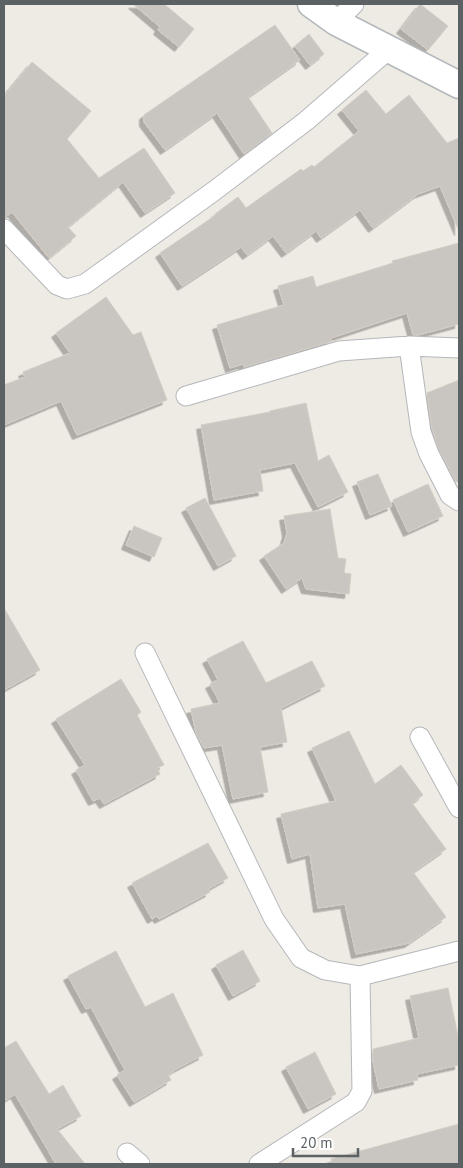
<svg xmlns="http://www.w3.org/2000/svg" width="463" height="1168" font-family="'PT Sans',sans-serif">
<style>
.building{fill:#c9c6c1;stroke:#d3ccc3;filter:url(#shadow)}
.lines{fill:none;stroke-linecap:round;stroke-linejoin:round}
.street-casing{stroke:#b5b7bb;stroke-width:21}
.secondary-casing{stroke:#b3b8bb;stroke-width:29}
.street{stroke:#fff;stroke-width:19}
.secondary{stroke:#fff;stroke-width:26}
</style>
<defs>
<filter id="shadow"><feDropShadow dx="-4.5" dy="4.5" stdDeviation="0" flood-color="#0004"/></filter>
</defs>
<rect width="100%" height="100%" fill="#eeebe4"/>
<path class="building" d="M 133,4 L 164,4 L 194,29 L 179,47 L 158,30 L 160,27 Z
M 420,4 L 448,26 L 428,50 L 401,29 Z
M 275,25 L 300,60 L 248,97 L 272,133 L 244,154 L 217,113 L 165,150 L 144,122 L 144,115 Z
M 309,34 L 324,54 L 310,65 L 295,46 Z
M 32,62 L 91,111 L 67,139 L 99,178 L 144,148 L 175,193 L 145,213 L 123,182 L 68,227 L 76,236 L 49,258 L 12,212 L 4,218 L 4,96 Z
M 366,90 L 386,114 L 409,95 L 447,143 L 459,138 L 459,231 L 440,186 L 418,194 L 373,228 L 360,210 L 321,238 L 316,231 L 286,253 L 273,236 L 247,255 L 241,247 L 182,286 L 160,253 L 216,215 L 215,214 L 238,197 L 246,208 L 301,169 L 303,171 L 312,165 L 314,167 L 359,131 L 342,110 Z
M 459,243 L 459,324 L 418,335 L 413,335 L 407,313 L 331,338 L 332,341 L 244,367 L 243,364 L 230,368 L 217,325 L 284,305 L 278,286 L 313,276 L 316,287 L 393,263 L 392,261 Z
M 106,297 L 133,335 L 141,332 L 167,400 L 77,435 L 61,401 L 4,425 L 4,385 L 25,377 L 23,372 L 70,353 L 56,333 Z
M 459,380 L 459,481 L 456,482 L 439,450 L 432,429 L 427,393 Z
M 306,403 L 318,461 L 329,455 L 348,492 L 318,507 L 295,463 L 260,470 L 263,491 L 214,500 L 201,425 L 270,412 L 270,411 Z
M 378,474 L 392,506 L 370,515 L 357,482 Z
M 428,484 L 443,516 L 408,532 L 393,500 Z
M 205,498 L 236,556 L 218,566 L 186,508 Z
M 330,509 L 338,558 L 346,559 L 344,573 L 351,574 L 349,594 L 306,589 L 302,578 L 286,589 L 264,556 L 284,543 L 287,533 L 284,516 Z
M 134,526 L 162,538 L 154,557 L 126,545 Z
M 4,608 L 40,670 L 4,690 Z
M 243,641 L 266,683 L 312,661 L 325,686 L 281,708 L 287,742 L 260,747 L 268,792 L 233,799 L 222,745 L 204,748 L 196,733 L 191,709 L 220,703 L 210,684 L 218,680 L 207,659 Z
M 121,679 L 141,712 L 137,715 L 164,765 L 157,768 L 160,774 L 104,804 L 100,798 L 93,801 L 76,770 L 85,765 L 56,719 Z
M 349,731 L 375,784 L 401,765 L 423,795 L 412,803 L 446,849 L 413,872 L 446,917 L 409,943 L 356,954 L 345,904 L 318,908 L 310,854 L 292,859 L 281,814 L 336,801 L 312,748 Z
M 208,843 L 228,878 L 208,889 L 210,892 L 182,907 L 159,919 L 157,916 L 152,919 L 132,883 Z
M 243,950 L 260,981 L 233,996 L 216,965 Z
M 116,951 L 145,1007 L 173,993 L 203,1055 L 176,1069 L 168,1075 L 171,1080 L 134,1102 L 117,1075 L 125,1070 L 91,1007 L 86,1009 L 68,976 Z
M 448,988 L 459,1041 L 459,1065 L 417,1074 L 418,1080 L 379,1089 L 373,1061 L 373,1049 L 419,1038 L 410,996 Z
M 16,1041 L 49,1094 L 63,1085 L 81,1116 L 57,1129 L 85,1164 L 56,1164 L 15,1094 L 4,1101 L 4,1048 Z
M 315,1052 L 336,1094 L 308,1109 L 286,1067 Z
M 459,1124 L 459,1164 L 332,1164 L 331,1159 Z"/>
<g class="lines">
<defs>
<path id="street" d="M 336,22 L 354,4
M 4,229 L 57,285 L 67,289 L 85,284 L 214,191 L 306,121 L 389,49
M 409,346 L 421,432 L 429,454 L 450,495 L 459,501
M 186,396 L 339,351 L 409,346 L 459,348
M 145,653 L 274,919 L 301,958 L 325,970 L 360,976 L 459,951
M 420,737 L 459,808
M 127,1153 L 140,1164
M 259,1164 L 356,1102 L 362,1091 L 360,976"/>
<path id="secondary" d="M 311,4 L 336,22 L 459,85"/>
</defs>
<use href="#street" class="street-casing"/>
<use href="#secondary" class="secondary-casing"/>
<use href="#street" class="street"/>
<use href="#secondary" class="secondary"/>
</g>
<rect width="463" height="1168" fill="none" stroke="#5c6164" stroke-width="10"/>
<path d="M293 1148v8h65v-8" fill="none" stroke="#5c6164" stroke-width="2.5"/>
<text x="300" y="1148" font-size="15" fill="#5c6164" stroke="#ffffff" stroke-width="4" paint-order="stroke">20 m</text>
</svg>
